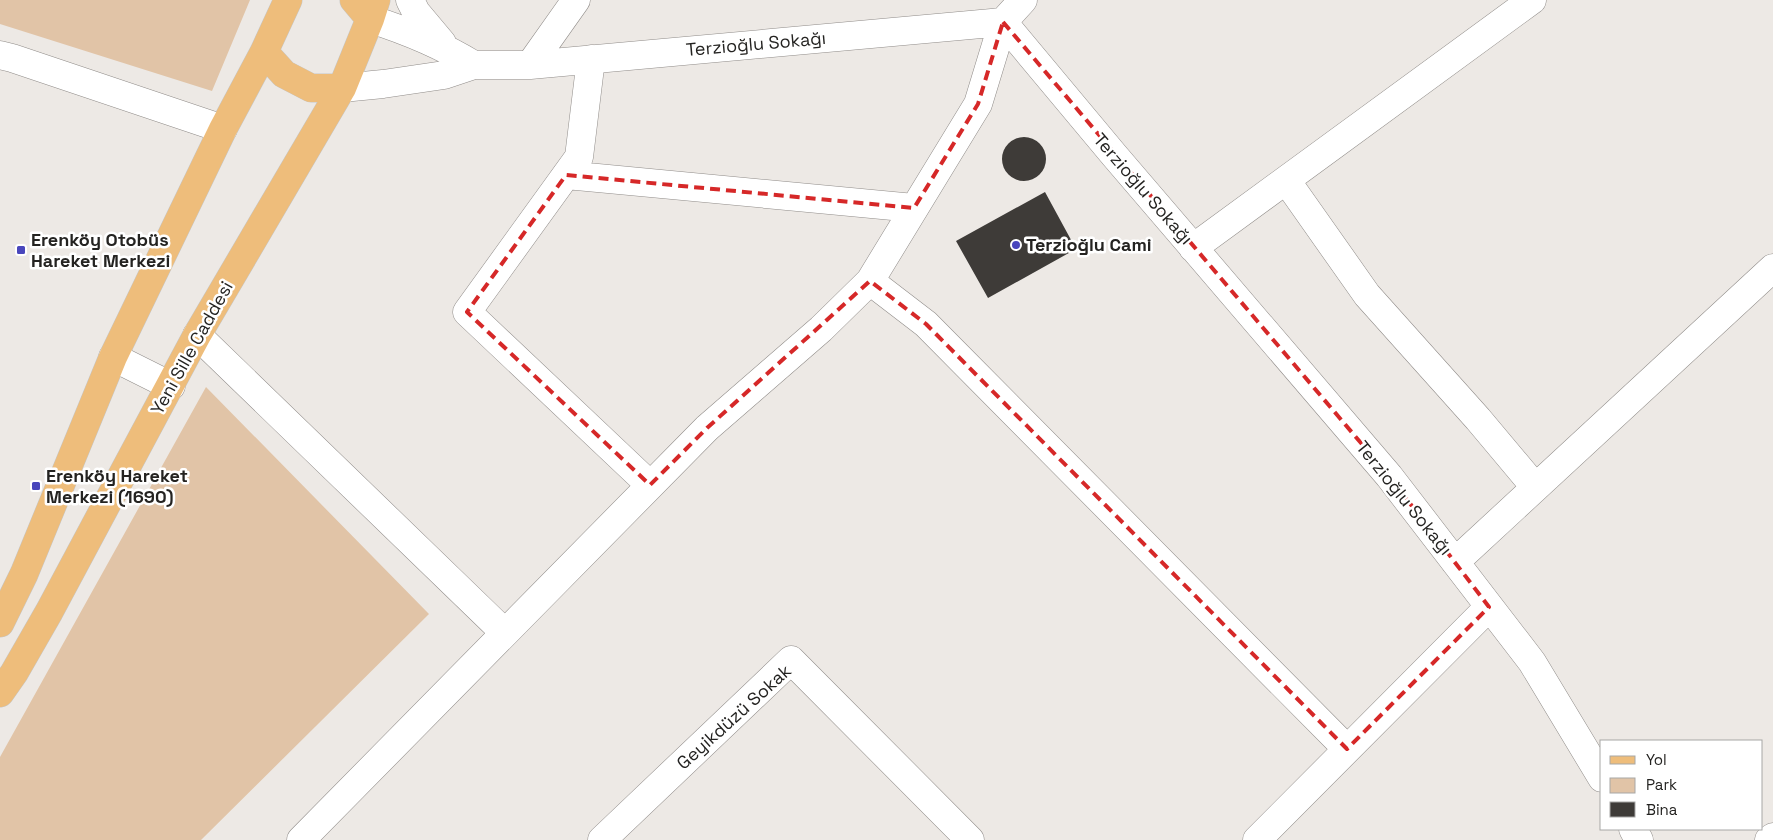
<svg xmlns="http://www.w3.org/2000/svg" width="1773" height="840" font-family="'Space Grotesk',sans-serif">
<style>
.green{fill:#e1c4a7}
.building{fill:#3e3b38}
.lines{fill:none;stroke-linecap:round;stroke-linejoin:round}
.minor-casing{stroke:#908c89;stroke-width:29}
.major-casing{stroke:#c6c6c5;stroke-width:29}
.minor{stroke:#fff;stroke-width:28}
.major{stroke:#eebd7b;stroke-width:28}
.marked{fill:none;stroke:#d62828;stroke-width:4;stroke-dasharray:10 6;stroke-linejoin:round}
.poi-dot{fill:#4946bc;stroke:#fff;stroke-width:2}
.labels{text-anchor:middle;stroke-width:5;stroke-linejoin:round;paint-order:stroke}
.street-label{font-size:18px;fill:#242321;stroke:#fff}
.poi-label{font-size:18px;font-weight:bold;fill:#242321;stroke:#fff;text-anchor:start}
</style>
<rect width="100%" height="100%" fill="#ede9e5"/>
<path class="green" d="M 0,0 L 250,0 L 212,91 L 0,24 Z
M 206,387 L 429,614 L 201,840 L 0,840 L 0,757 Z"/>
<path class="building" d="M1002 159a22 22 0 1 1 44 0a22 22 0 1 1-44 0Z
M 1045,192 L 1076,249 L 988,298 L 956,241 Z"/>
<g class="lines">
<defs>
<path id="minor" d="M 410,0 L 416,12 L 442,43
M 370,19 C 408,31 440,44 474,65
M 0,55 L 12,58 L 223,129
M 591,59 L 579,157 L 467,312 L 650,485
M 530,65 L 576,0
M 342,88 L 383,84 L 444,75 L 474,65 L 530,65 L 1003,22 L 1114,155 L 1389,476 L 1532,662 L 1602,778
M 566,175 L 914,208
M 1286,180 L 1367,295 L 1478,419 L 1535,487
M 1193,248 L 1532,0
M 870,281 L 926,324 L 1347,749
M 197,335 L 505,633
M 113,357 L 171,386
M 1455,562 L 1773,268
M 1633,829 L 1639,840
M 301,840 L 707,428 L 821,329 L 870,281 L 978,104 L 1003,22 L 1023,0
M 602,840 L 791,660 L 970,840
M 1257,840 L 1489,607
M 1769,840 L 1773,837"/>
<path id="major" d="M 354,0 L 370,19
M 264,52 L 284,74 L 311,88 L 342,88
M 0,623 L 24,574 L 113,357 L 223,129 L 264,52 L 288,0
M 0,693 L 14,673 L 49,612 L 197,335 L 342,88 L 370,19 L 376,0"/>
</defs>
<use href="#minor" class="minor-casing"/>
<use href="#major" class="major-casing"/>
<use href="#minor" class="minor"/>
<use href="#major" class="major"/>
</g>
<path class="marked" d="M 1003,22 L 1389,476 L 1489,607 L 1347,749 L 926,324 L 870,281 L 707,428 L 650,485 L 467,312 L 566,175 L 914,208 L 978,104 Z"/>
<g class="poi-dot">
<circle cx="1016" cy="245" r="5"/>
<rect x="16" y="245" width="10" height="10" rx="2.5"/>
<rect x="31" y="481" width="10" height="10" rx="2.5"/>
</g>
<g class="labels">
<g class="street-label">
<text transform="translate(756 44) rotate(-5)" y="6">Terzioğlu Sokağı</text>
<text transform="translate(1143 189) rotate(49)" y="6">Terzioğlu Sokağı</text>
<text transform="translate(192 348) rotate(-61)" y="6">Yeni Sille Caddesi</text>
<text transform="translate(1404 498) rotate(51)" y="6">Terzioğlu Sokağı</text>
<text transform="translate(734 717) rotate(-42)" y="6">Geyikdüzü Sokak</text>
</g>
<g class="poi-label">
<text x="31" y="246">Erenköy Otobüs<tspan x="31" dy="21">Hareket Merkezi</tspan></text>
<text x="1026" y="251">Terzioğlu Cami</text>
<text x="46" y="482">Erenköy Hareket<tspan x="46" dy="21">Merkezi (1690)</tspan></text>
</g>
</g>
<rect x="1600" y="740" width="162" height="90" fill="#ffffff" stroke="#a7a7a6"/>
<rect x="1610" y="756" width="25" height="8" fill="#eebd7b" stroke="#a7a7a6"/>
<text x="1646" y="765" font-size="15" fill="#242321">Yol</text>
<rect x="1610" y="778" width="25" height="15" fill="#e1c4a7" stroke="#a7a7a6"/>
<text x="1646" y="790" font-size="15" fill="#242321">Park</text>
<rect x="1610" y="802" width="25" height="15" fill="#3e3b38" stroke="#a7a7a6"/>
<text x="1646" y="815" font-size="15" fill="#242321">Bina</text>
</svg>
